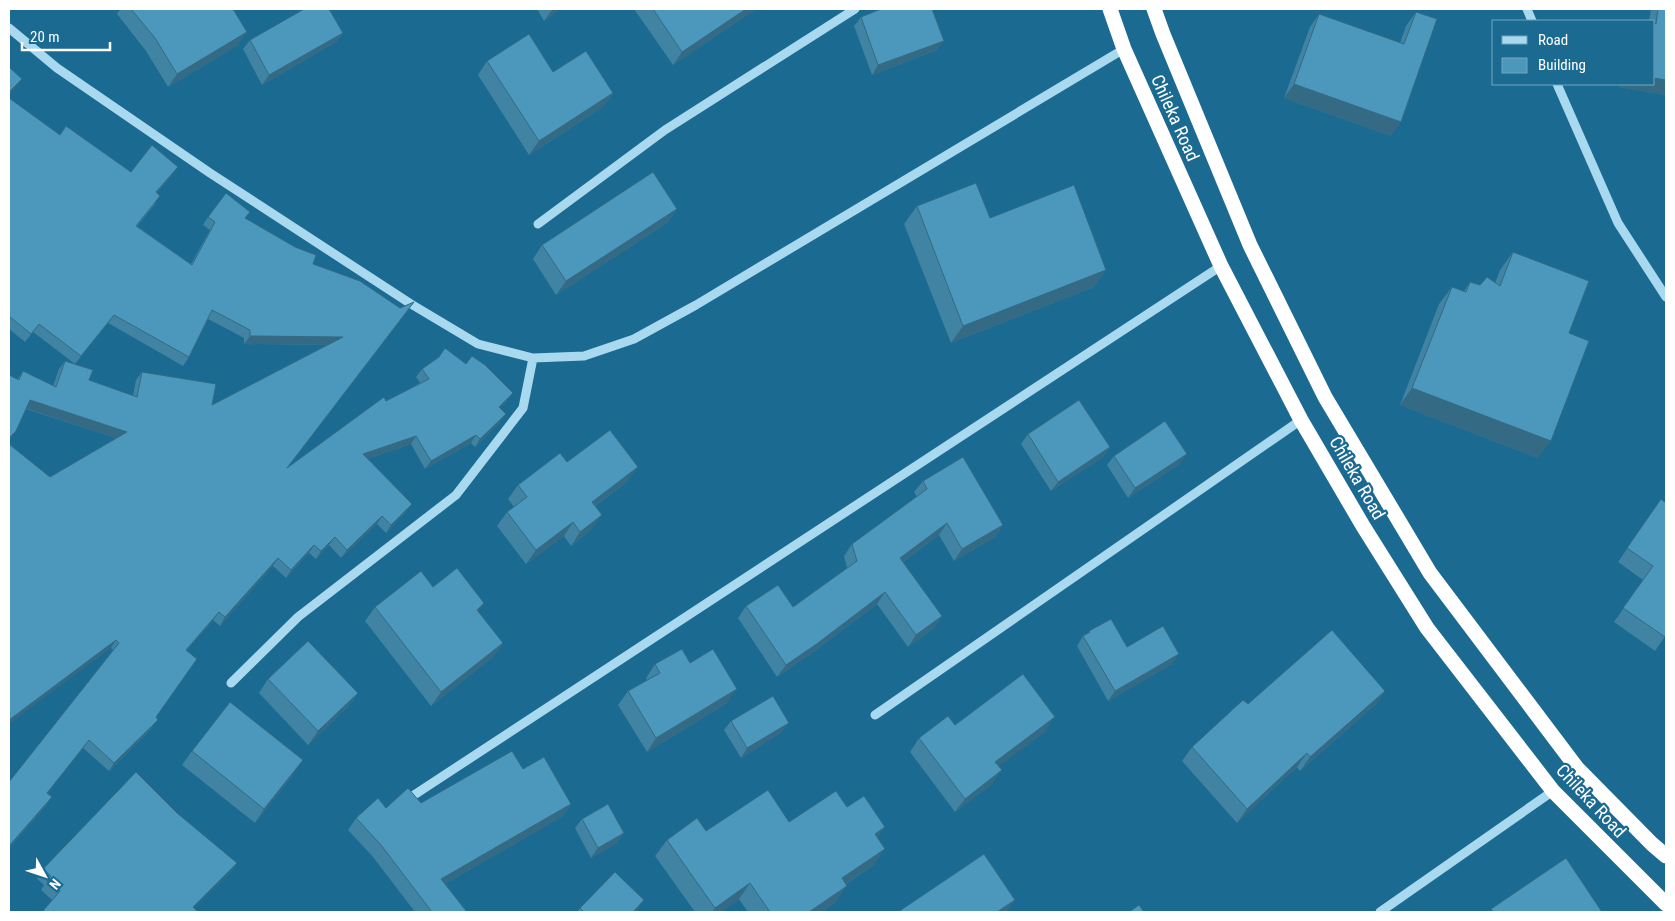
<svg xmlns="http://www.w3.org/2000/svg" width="1675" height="921" font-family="'Roboto Condensed',sans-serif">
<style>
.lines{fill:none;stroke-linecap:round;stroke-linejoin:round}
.minor{stroke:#a9d9ef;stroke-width:9}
.highway{stroke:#fff;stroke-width:15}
.wall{fill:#4083a2;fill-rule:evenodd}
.shaded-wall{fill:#346a84}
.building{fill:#4b98bc;stroke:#346a84}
.labels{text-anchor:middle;stroke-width:4.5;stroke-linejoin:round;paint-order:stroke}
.street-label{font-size:18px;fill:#fff;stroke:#1a6a91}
</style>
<rect width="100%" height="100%" fill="#1a6a91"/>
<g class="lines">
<path class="minor" d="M 1527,9 L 1532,21
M 9,28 L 57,68 L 210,173 L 411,304 L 478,344 L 533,358 L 584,356 L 634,339 L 696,305 L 1124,49
M 1557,84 L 1618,223 L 1666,297
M 538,224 L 665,130 L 855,9
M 231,683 L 298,617 L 456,495 L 523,408 L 533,358
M 875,715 L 1301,420
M 411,797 L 1221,266
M 1380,912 L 1553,791"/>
<path class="highway" d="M 1110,9 L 1124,49 L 1221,266 L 1301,420 L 1363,526 L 1427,628 L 1553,791 L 1666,904
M 1154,9 L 1163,34 L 1250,245 L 1325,397 L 1430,573 L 1577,768 L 1652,844 L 1666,856"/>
</g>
<path class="wall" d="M 120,9 L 233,9 L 238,45 L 168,87 L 146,51 L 117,14 Z
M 537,9 L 560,9 L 544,21 Z
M 634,9 L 756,9 L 673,65 Z
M 1651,9 L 1666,9 L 1666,95 L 1619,87 L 1620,84 L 1654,84 L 1654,21 L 1649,21 Z
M 1416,12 L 1391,136 L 1284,98 L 1310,27 L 1319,14 L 1400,43 L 1406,26 Z
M 861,17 L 937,50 L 872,75 L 854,26 Z
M 343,33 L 336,42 L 262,85 L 243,49 L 250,40 Z
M 487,61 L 553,72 L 613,93 L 603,107 L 529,155 L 478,75 Z
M 9,98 L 60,135 L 131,172 L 172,175 L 157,193 L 155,204 L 137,226 L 191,264 L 210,230 L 203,225 L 208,217 L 245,218 L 313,264 L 400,308 L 408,310 L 288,467 L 386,401 L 420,383 L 416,377 L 422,369 L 507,401 L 500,408 L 500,422 L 475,447 L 471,443 L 425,469 L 411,444 L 368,459 L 412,504 L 406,512 L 386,533 L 377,524 L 341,558 L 329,545 L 316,559 L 309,553 L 286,578 L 273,566 L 220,626 L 213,620 L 187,650 L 156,718 L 152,728 L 109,771 L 83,748 L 48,793 L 47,805 L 9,848 L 9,782 L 113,650 L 111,648 L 50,477 L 116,438 L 26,409 L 10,439 L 17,380 L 23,371 L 53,386 L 59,369 L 65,361 L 75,364 L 33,332 L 25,342 L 9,329 ZM 208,319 L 244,338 L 244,344 L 327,345 L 212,405 L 142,372 L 136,380 L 133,396 L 89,380 L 75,364 L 108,323 L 183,366 L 189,357 Z
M 917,206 L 990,218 L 1106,270 L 1094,287 L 951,343 L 904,224 Z
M 677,209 L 667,223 L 556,295 L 533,259 L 542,245 Z
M 1513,252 L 1569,333 L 1538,458 L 1400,405 L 1439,304 L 1452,287 L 1464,291 L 1470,282 L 1480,285 L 1495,283 L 1500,270 Z
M 1028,434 L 1110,447 L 1103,457 L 1051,491 L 1021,444 Z
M 1114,456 L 1180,464 L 1128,498 L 1107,465 Z
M 567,462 L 628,481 L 595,506 L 592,529 L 571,546 L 564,536 L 526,564 L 497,526 L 507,512 L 514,507 L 508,499 L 518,485 Z
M 923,481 L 1003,525 L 995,537 L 954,561 L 939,535 L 903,562 L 942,616 L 934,628 L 908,647 L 877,604 L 809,655 L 777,677 L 738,618 L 746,606 L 793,607 L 847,568 L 844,556 L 852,544 L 917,497 L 914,492 Z
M 1661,499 L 1666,635 L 1655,651 L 1614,622 L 1643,580 L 1618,562 Z
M 433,587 L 484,603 L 478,612 L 503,643 L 493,657 L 431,706 L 365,621 L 375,607 Z
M 1089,631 L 1127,647 L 1172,664 L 1108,701 L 1077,646 L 1083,636 L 1087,634 Z
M 690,663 L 727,703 L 647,752 L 618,705 L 628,691 L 647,680 L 646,678 L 655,664 Z
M 268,679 L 358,693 L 348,707 L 308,745 L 259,693 Z
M 1385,691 L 1375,705 L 1300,771 L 1297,767 L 1237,823 L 1182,761 L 1192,747 L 1248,704 Z
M 731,721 L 782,732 L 741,758 L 724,730 Z
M 955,725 L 1046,731 L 998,766 L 992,784 L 955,812 L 910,752 L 919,738 Z
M 192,751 L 294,774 L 255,823 L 182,765 Z
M 523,769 L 571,804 L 563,816 L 445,884 L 467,912 L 415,912 L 373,857 L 348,830 L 356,818 L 386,808 L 421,803 Z
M 847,807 L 877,838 L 874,865 L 846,884 L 836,902 L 821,912 L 748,912 L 739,899 L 721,912 L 695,912 L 655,856 L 667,840 L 706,831 L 789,822 Z
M 177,813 L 237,863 L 231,872 L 52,900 L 41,890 L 44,885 L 37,879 L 43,869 Z
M 582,819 L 624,833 L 617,843 L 591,858 L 575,828 Z
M 580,908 L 636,912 L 577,912 Z"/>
<path class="shaded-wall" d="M 554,9 L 560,9 L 544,21 L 551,11 Z
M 746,9 L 756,9 L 673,65 L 682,52 Z
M 247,32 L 238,45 L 168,87 L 177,74 Z
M 343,33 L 336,42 L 262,85 L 269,75 Z
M 944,41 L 937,50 L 872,75 L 878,65 Z
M 1654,78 L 1666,80 L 1666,95 L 1619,87 L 1621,84 L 1654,84 Z
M 22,79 L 16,87 L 9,95 L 9,92 Z
M 1294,84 L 1401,122 L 1391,136 L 1284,98 Z
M 613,93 L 603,107 L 529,155 L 539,141 Z
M 178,167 L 172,175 L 151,200 L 156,192 Z
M 677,209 L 667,223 L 556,295 L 566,281 Z
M 1106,270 L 1094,287 L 951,343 L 963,326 Z
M 114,315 L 108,323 L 75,364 L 81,356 Z
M 250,336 L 343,337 L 337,345 L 244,344 Z
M 1412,388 L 1551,441 L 1538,458 L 1400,405 Z
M 513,393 L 507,401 L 494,415 L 499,407 Z
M 30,400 L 127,432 L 122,440 L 25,408 Z
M 506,414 L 500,422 L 475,447 L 480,439 Z
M 476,435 L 471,443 L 425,469 L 431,461 Z
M 416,436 L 411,444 L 357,463 L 363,454 Z
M 1110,447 L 1103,457 L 1051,491 L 1058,482 Z
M 1187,454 L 1180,464 L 1128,498 L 1135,488 Z
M 638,467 L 628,481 L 582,515 L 592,502 Z
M 412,504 L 406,512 L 386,533 L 391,525 Z
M 602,515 L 592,529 L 571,546 L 580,532 Z
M 382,516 L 377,524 L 341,558 L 347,550 Z
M 573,522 L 564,536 L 526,564 L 536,550 Z
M 947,523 L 939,535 L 892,570 L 900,558 Z
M 1003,525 L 995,537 L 954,561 L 962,549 Z
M 335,537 L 329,545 L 316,559 L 321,551 Z
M 314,545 L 309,553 L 286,578 L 291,570 Z
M 278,558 L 273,566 L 220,626 L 225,617 Z
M 885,592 L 877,604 L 809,655 L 777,677 L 786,665 Z
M 484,603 L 475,617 L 477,610 Z
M 219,612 L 213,620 L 180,658 L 186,650 Z
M 942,616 L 934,628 L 908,647 L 916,635 Z
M 116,640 L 111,648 L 9,724 L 9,720 Z
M 503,643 L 493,657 L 431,706 L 441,692 Z
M 1179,654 L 1172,664 L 1108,701 L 1115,691 Z
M 737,689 L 727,703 L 647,752 L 656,738 Z
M 1385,691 L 1375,705 L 1300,771 L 1310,757 Z
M 358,693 L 348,707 L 308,745 L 318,731 Z
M 1055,717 L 1046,731 L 986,776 L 995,762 Z
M 158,720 L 152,728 L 109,771 L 114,763 Z
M 789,723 L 782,732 L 741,758 L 747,748 Z
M 89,740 L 83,748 L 42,801 L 47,793 Z
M 1307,753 L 1297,767 L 1237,823 L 1247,809 Z
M 303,760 L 294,774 L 255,823 L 264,809 Z
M 1002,770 L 992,784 L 955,812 L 965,799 Z
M 52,797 L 47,805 L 9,848 L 9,846 Z
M 571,804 L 563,816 L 433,891 L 441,879 Z
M 885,827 L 874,843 L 875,834 Z
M 624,833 L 617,843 L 591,858 L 598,848 Z
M 885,849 L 874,865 L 830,894 L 842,878 Z
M 237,863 L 231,872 L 190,912 L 193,907 Z
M 750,883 L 739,899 L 721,912 L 712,912 L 715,908 Z
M 847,886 L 836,902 L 821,912 L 809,912 Z
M 644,900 L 636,912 L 633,912 Z
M 1015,900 L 1006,912 L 997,912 Z"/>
<path class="building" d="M 131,9 L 233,9 L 247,32 L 177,74 L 155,38 Z
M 304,9 L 329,9 L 343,33 L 269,75 L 250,40 Z
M 653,9 L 746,9 L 682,52 Z
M 881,9 L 932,9 L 944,41 L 878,65 L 861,17 Z
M 1658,9 L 1666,9 L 1666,80 L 1654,78 L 1654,23 L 1656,24 Z
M 1416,12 L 1437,19 L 1401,122 L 1294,84 L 1319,14 L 1404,44 Z
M 529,34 L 553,72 L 586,51 L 613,93 L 539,141 L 487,61 Z
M 9,67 L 22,79 L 9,92 Z
M 9,98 L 60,135 L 66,126 L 131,172 L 152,145 L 178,167 L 156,192 L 160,196 L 136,226 L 192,265 L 215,222 L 208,217 L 226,193 L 250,212 L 245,218 L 295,247 L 316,255 L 313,264 L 360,281 L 400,308 L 414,302 L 287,468 L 384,397 L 386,401 L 429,379 L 422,369 L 439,357 L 445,348 L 466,364 L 472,356 L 485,365 L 513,393 L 499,407 L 506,414 L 480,439 L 476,435 L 431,461 L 416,436 L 363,454 L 412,504 L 391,525 L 382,516 L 347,550 L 335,537 L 321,551 L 314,545 L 291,570 L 278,558 L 225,617 L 219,612 L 186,650 L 197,659 L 156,717 L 158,720 L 114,763 L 89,740 L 47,793 L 52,797 L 9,846 L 9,782 L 119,643 L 116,640 L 9,720 L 9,444 L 50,477 L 127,432 L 30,400 L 16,431 L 9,438 L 9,375 L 19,380 L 23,371 L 56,387 L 65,361 L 93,370 L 89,380 L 137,397 L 142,372 L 216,384 L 212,405 L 343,337 L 250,336 L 250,330 L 212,310 L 189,357 L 114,315 L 81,356 L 39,324 L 31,334 L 9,316 Z
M 653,172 L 677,209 L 566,281 L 542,245 Z
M 976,183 L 990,218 L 1074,185 L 1106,270 L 963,326 L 917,206 Z
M 1513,252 L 1589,281 L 1569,333 L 1589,341 L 1551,441 L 1412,388 L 1452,287 L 1466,292 L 1470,282 L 1480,285 L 1487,277 L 1500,286 Z
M 1079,400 L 1110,447 L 1058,482 L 1028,434 Z
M 1165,421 L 1187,454 L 1135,488 L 1114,456 Z
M 610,430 L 638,467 L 592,502 L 602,515 L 580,532 L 573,522 L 536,550 L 507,512 L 527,497 L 518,485 L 560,453 L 567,462 Z
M 963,457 L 1003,525 L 962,549 L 947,523 L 900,558 L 942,616 L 916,635 L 885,592 L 818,643 L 786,665 L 746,606 L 778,585 L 793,607 L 857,561 L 852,544 L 927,489 L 923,481 Z
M 1661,499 L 1666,503 L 1666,635 L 1665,637 L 1623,608 L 1653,566 L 1627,548 Z
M 457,568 L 484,603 L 477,610 L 503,643 L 441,692 L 375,607 L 421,571 L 433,587 Z
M 1111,619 L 1127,647 L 1163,626 L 1179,654 L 1115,691 L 1083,636 L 1090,632 L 1089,631 Z
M 1332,630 L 1385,691 L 1310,757 L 1307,753 L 1247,809 L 1192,747 L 1243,700 L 1248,704 Z
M 308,641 L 358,693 L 318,731 L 268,679 Z
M 682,649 L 690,663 L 713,649 L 737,689 L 656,738 L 628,691 L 660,673 L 655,664 Z
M 1023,674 L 1055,717 L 995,762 L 1002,770 L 965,799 L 919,738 L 948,716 L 955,725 Z
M 773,696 L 789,723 L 747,748 L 731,721 Z
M 230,702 L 303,760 L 264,809 L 192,751 Z
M 512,751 L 523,769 L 544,757 L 571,804 L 441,879 L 467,912 L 432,912 L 381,845 L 356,818 L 378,798 L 386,808 L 408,788 L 421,803 Z
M 136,772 L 177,813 L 237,863 L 193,907 L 198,912 L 42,912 L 60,891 L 47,881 L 51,876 L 43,869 Z
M 768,790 L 789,822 L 836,791 L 847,807 L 864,796 L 885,827 L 875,834 L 885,849 L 842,878 L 847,886 L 809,912 L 770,912 L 750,883 L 715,908 L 667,840 L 697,818 L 706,831 Z
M 608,804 L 624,833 L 598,848 L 582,819 Z
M 984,854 L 1015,900 L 997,912 L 898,912 Z
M 1566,858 L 1602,912 L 1493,912 L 1491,909 Z
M 615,872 L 644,900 L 634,911 L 635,912 L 584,912 L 580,908 Z
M 1139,905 L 1144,912 L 1129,912 Z"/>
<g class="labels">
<g class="street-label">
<text transform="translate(1175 118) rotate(66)" y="6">Chileka Road</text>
<text transform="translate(1357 478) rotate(60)" y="6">Chileka Road</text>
<text transform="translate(1591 801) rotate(47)" y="6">Chileka Road</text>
</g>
</g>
<rect width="1675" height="921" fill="none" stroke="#ffffff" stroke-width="20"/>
<rect x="1492" y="20" width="162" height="65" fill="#1a6a91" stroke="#76a6bd"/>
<rect x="1502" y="36" width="25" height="8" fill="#a9d9ef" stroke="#76a6bd"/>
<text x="1538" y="45" font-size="15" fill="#ffffff">Road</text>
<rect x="1502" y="58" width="25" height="15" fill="#4b98bc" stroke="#76a6bd"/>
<text x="1538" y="70" font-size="15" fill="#ffffff">Building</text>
<g transform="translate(45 876) rotate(130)" stroke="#1a6a91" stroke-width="4" paint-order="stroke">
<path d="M0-4L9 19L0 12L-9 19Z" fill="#ffffff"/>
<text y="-8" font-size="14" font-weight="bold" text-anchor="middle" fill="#ffffff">N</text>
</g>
<path d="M22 42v8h88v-8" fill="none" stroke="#ffffff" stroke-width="2.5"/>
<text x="30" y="42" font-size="15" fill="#ffffff" stroke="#1a6a91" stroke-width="4" paint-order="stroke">20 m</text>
</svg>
